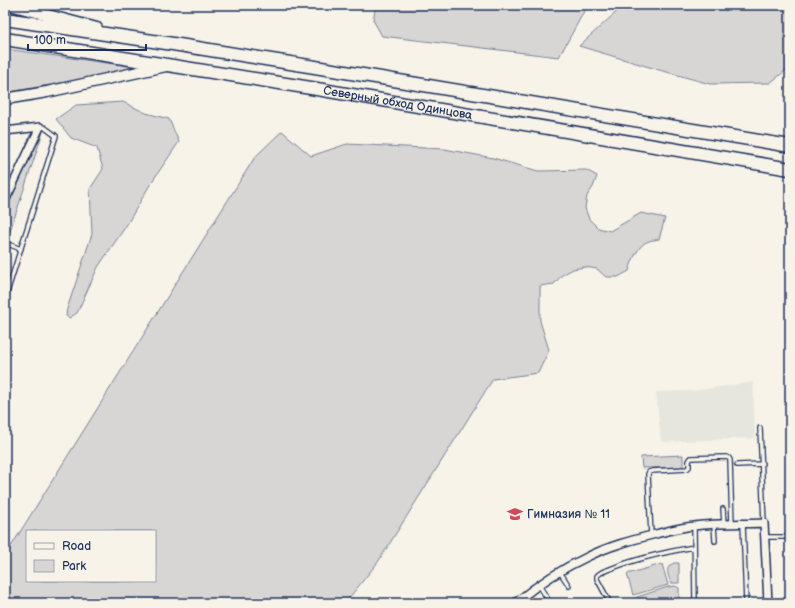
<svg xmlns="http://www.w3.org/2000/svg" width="795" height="608" font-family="'Balsamiq Sans',sans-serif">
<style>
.built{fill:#e6e5de}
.green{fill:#d7d6d4;stroke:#798299;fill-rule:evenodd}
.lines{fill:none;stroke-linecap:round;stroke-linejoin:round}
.service-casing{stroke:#1b2f5e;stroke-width:6}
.minor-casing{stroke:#1b2f5e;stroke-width:10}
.secondary-casing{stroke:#1b2f5e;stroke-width:13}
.trunk-casing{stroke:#1b2f5e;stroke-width:15}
.service{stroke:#f7f3e8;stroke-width:3.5}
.minor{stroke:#f7f3e8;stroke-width:7}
.secondary{stroke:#f7f3e8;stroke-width:10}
.trunk{stroke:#f7f3e8;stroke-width:12}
.labels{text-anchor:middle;stroke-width:3;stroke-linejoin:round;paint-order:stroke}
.street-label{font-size:12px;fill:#1b2f5e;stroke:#f7f3e8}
.poi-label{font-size:12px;fill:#1b2f5e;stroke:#f7f3e8;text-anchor:start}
</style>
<rect width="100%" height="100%" fill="#f7f3e8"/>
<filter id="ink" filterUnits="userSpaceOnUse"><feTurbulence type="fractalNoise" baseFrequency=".025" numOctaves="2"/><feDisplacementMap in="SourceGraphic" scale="8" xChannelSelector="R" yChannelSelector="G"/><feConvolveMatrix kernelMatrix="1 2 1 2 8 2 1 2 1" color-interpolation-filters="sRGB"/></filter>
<g filter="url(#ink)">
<path class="built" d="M 753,382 L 755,438 L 661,442 L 656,392 L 692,391 Z"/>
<path class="green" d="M 376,5 L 589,5 L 587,6 L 559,57 L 382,36 L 373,20 Z
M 624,5 L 790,5 L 790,67 L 770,83 L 710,84 L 656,69 L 579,46 Z
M 5,49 L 143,68 L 5,93 Z
M 123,102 L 146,113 L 169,119 L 179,142 L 151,183 L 126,226 L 98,267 L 77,313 L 69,318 L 66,316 L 67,309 L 92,234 L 90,189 L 103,169 L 97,148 L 71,138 L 56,119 L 76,105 Z
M 282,131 L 311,156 L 347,144 L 444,149 L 493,158 L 538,171 L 586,170 L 597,176 L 593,187 L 587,196 L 585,208 L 589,219 L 598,228 L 610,231 L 641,213 L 665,218 L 659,239 C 655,240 652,240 649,241 C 638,244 632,261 629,271 L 618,277 L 606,277 L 597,269 L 585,267 L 573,269 L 562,275 L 554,284 L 540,286 L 540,321 L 549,350 L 538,373 L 493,379 L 378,562 L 345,603 L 5,603 L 5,556 L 255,157 ZM 27,531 L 155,531 L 155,581 L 27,581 Z
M 38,132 L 43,132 L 8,237 L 5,237 L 5,207 L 30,135 Z
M 683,455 L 683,467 L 642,468 L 641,457 Z
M 674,563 L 679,563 L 679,583 L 671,583 C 668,575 664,567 674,563 Z
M 662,564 L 668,585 L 633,595 L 627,574 Z
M 675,586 L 679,588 L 679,603 L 637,603 L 636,599 L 637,597 L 668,587 Z"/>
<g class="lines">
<defs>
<path id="service" d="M 5,243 L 21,249
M 5,299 L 56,136 L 44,127 L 40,127
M 760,428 L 764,523
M 737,465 L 762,464
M 723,509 L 724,524
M 743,523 L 746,603
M 714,524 L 715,541
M 694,526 L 695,603
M 651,535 L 648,474 L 649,472 L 652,471 L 687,469 L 689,467 L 689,461 L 691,458 L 726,457 L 729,458 L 730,460 L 732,524
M 765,537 L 790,537
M 560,572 L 569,586
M 539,585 L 550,603
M 610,603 L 597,579 L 597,576 C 600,572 605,571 610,569 C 637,558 666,552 694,547"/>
<path id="minor" d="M 5,131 L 40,127
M 5,201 L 40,127
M 515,603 C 537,585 561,569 587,557 C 609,546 632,540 656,534 C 668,531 681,527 694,526 C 717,523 741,524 764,523 L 768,603"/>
<path id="secondary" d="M 10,5 L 97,28
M 5,99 L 47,92 L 166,66"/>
<g id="trunk">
<path d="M 5,19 L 173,44 L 315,67 L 790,146"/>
<path id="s1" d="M 5,39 L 311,88 L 790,169"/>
</g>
</defs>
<use href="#service" class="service-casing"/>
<use href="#minor" class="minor-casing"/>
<use href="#secondary" class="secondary-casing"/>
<use href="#trunk" class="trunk-casing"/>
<use href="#service" class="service"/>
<use href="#minor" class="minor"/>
<use href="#secondary" class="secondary"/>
<use href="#trunk" class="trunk"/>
</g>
</g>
<defs>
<symbol id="school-bare" viewBox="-9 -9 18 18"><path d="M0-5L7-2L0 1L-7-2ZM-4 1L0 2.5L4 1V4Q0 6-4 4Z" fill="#d1495b" stroke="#f7f3e8" stroke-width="2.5" paint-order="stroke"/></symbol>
</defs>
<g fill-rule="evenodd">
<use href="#school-bare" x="504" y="503" width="22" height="22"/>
</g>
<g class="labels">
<g class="street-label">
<text dy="4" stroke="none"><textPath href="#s1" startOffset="398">Северный обход Одинцова</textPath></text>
</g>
<g class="poi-label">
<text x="527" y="518">Гимназия № 11</text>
</g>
</g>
<rect width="795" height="608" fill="none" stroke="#f7f3e8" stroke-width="20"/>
<rect x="10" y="10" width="775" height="588" fill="none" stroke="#1b2f5e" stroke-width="1.5" filter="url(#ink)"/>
<rect x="26" y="530" width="130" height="52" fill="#f7f3e8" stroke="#9fa5b1"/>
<rect x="34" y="543" width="20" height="6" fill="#f7f3e8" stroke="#9fa5b1"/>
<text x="62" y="550" font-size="12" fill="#1b2f5e">Road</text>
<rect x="34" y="560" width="20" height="12" fill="#d7d6d4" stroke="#9fa5b1"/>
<text x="62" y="570" font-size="12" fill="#1b2f5e">Park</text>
<path d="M28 44v6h118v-6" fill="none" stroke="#1b2f5e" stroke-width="2"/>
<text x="34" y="44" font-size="12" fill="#1b2f5e" stroke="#f7f3e8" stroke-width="3" paint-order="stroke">100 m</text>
</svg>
